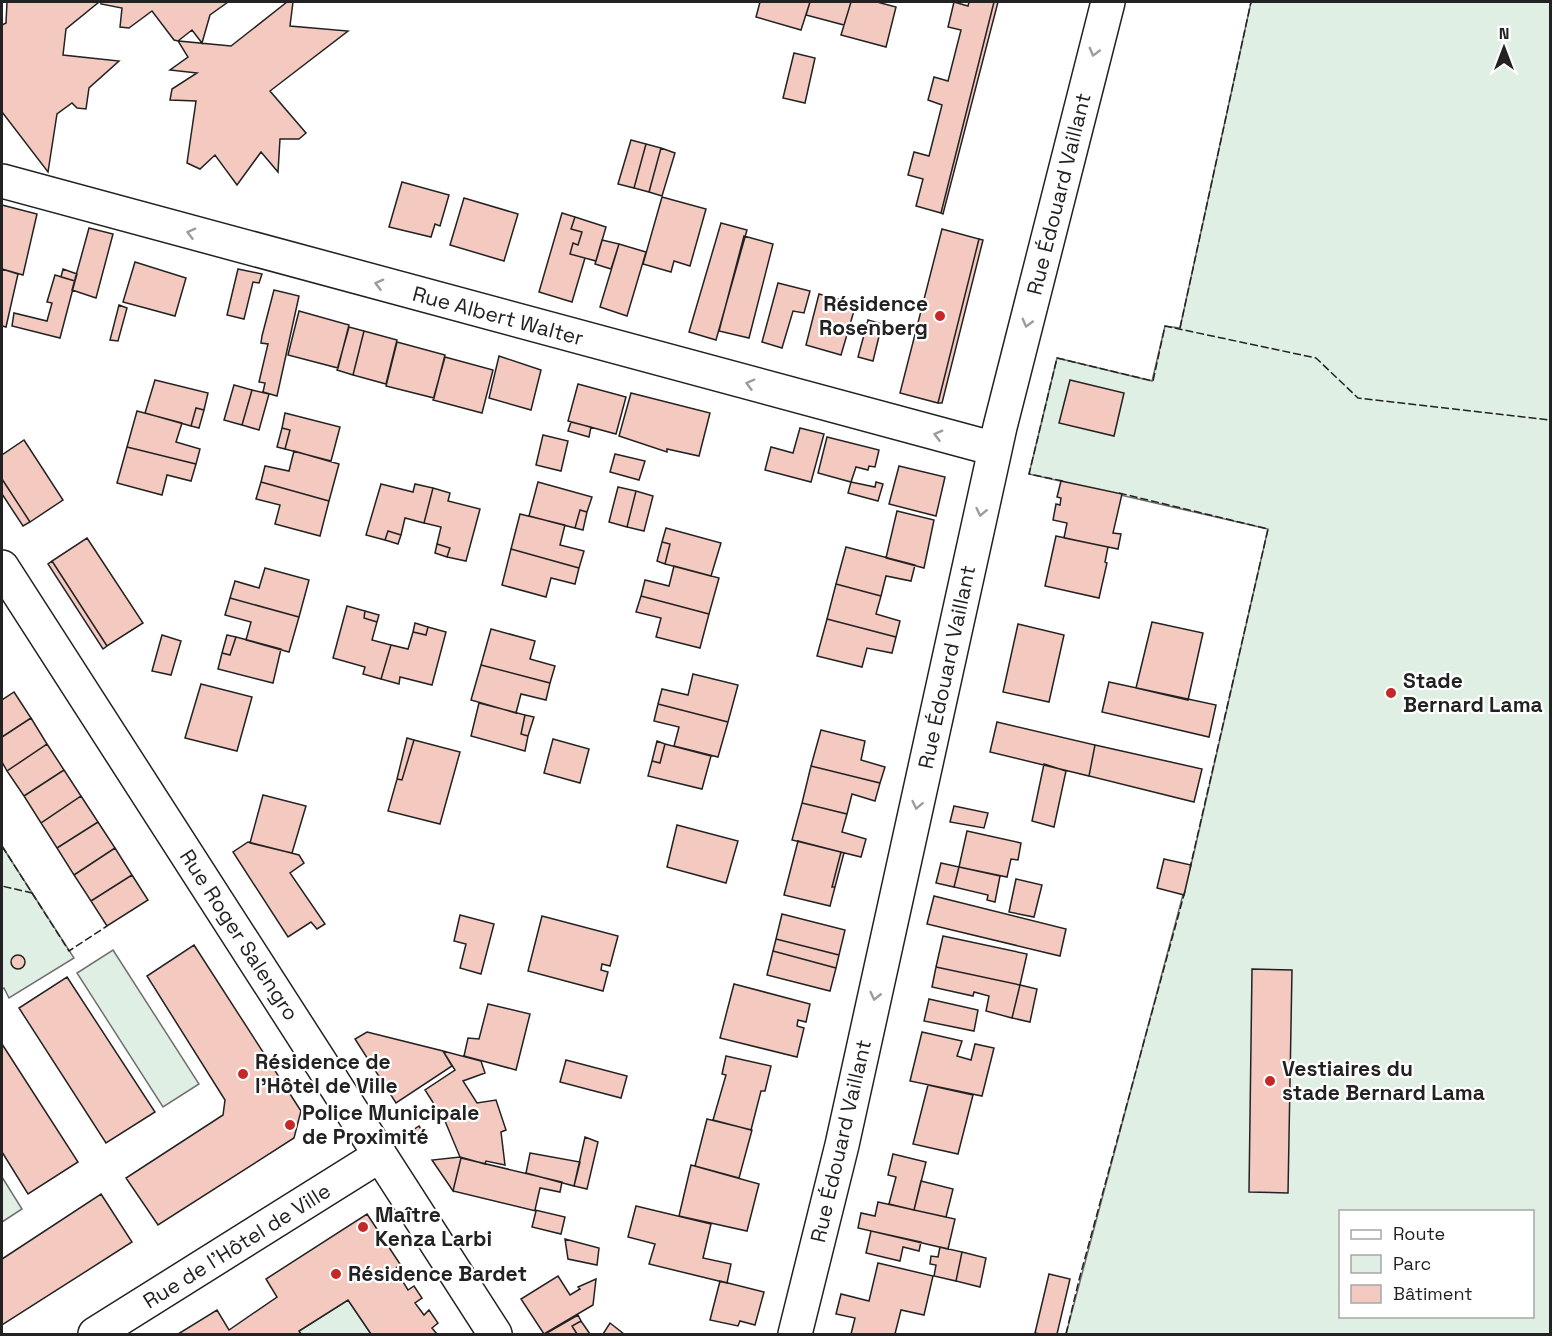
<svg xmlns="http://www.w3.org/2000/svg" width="1552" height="1336" font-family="'Space Grotesk',sans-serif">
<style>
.green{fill:#e0efe3;stroke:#6f6f6f;stroke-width:1.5;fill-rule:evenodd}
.building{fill:#f3c9c0;stroke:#222;stroke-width:1.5}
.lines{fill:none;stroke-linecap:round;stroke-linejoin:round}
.street-casing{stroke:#222;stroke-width:36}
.secondary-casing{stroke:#222;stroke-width:36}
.street{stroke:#fff;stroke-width:33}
.secondary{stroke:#fff;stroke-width:33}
.fence{stroke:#222;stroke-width:1.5;stroke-dasharray:8 3;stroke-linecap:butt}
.oneway{stroke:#9c9c9c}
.poi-dot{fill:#c62828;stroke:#fff;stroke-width:2}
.labels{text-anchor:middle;stroke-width:4.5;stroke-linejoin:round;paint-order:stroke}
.street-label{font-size:21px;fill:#222;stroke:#fff}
.poi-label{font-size:21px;font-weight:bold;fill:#222;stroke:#fff;text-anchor:start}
</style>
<rect width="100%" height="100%" fill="#fff"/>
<path class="green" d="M 1251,2 L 1550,2 L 1550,1334 L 1066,1334 L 1193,857 L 1268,529 L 1029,474 L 1057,358 L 1152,381 L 1165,326 L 1180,328 ZM 1340,1212 L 1532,1212 L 1532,1316 L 1340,1316 Z
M 2,846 L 74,958 L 9,998 L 4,988 L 2,989 Z
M 113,950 L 199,1084 L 163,1107 L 77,973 Z
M 2,1177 L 22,1209 L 2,1222 Z
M 348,1300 L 371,1334 L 301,1334 L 299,1331 Z"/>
<path class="building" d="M 7,2 L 99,2 L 66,29 L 63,55 L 119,61 L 89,88 L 86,109 L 77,108 L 72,103 L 57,114 L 48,172 L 2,112 L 2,25 L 6,23 Z
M 101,2 L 228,2 L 210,15 L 202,43 L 192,30 L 178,41 L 174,40 L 152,11 L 129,28 L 120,27 L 122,8 L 101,4 Z
M 287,2 L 293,2 L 290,26 L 348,31 L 270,91 L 306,133 L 299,139 L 280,139 L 278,172 L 261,152 L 237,185 L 215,155 L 200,169 L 187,163 L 196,101 L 170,100 L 172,89 L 197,73 L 170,70 L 188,57 L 178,41 L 231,46 Z
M 760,2 L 810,2 L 801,30 L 756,17 Z
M 810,2 L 851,2 L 844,25 L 806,15 Z
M 851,2 L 877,2 L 896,7 L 886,47 L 841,35 Z
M 954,2 L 968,6 L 969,2 L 994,2 L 941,213 L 916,206 L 923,179 L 908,175 L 914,152 L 929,156 L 942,105 L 928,100 L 934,77 L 948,81 L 961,30 L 948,27 Z
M 994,2 L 998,2 L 943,214 L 941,213 Z
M 794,53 L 815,58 L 805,103 L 783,98 Z
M 631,140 L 646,144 L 634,188 L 618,184 Z
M 646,144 L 661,148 L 649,192 L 634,188 Z
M 661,148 L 675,153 L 662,196 L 649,192 Z
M 402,182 L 449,195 L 440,226 L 435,224 L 431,237 L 389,227 Z
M 662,197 L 706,209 L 690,266 L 674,261 L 671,272 L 643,264 Z
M 464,198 L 518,214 L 504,261 L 450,245 Z
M 2,205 L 37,214 L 23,275 L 2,269 Z
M 562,213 L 575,217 L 571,229 L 582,232 L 578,245 L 573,243 L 570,254 L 585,258 L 572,302 L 539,292 Z
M 575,217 L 606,227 L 596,261 L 570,254 L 573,243 L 578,245 L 582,232 L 571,229 Z
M 721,223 L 747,230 L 716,340 L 689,332 Z
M 89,228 L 113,234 L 96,298 L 72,290 Z
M 942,229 L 979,239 L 938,403 L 900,393 Z
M 744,236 L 773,244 L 749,338 L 719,331 Z
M 979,239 L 983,240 L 942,403 L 938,403 Z
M 602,240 L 619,244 L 611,269 L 595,264 Z
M 619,244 L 646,252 L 627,316 L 600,307 Z
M 135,262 L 186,278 L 175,316 L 123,302 Z
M 2,269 L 18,274 L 6,327 L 2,326 Z
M 63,269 L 77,274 L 75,281 L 61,277 Z
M 238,269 L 262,274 L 259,283 L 253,282 L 244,319 L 227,315 Z
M 55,275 L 75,281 L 60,338 L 12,326 L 14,313 L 47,321 L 52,303 L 47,302 Z
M 778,283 L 810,291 L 804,313 L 793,311 L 782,348 L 762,342 Z
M 274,290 L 299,296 L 277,396 L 263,392 L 265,383 L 259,382 L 268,344 L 261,343 L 262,336 Z
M 819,294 L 856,304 L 841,355 L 806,345 Z
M 119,305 L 127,308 L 118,341 L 110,340 Z
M 299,311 L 349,325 L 338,368 L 288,355 Z
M 868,320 L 882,324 L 873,361 L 858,357 Z
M 349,327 L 364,331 L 353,375 L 337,370 Z
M 364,331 L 397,340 L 386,384 L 353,375 Z
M 397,342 L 445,355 L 434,398 L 386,386 Z
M 499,356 L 541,370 L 531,410 L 489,398 Z
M 445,357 L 493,370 L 482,413 L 433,400 Z
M 155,380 L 208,393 L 204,410 L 196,408 L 191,426 L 145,413 Z
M 1070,380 L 1124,393 L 1114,436 L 1059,423 Z
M 578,384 L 626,397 L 616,434 L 568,421 Z
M 234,385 L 252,390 L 242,425 L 224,420 Z
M 252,390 L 269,394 L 259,430 L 242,425 Z
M 631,393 L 710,413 L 699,456 L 667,449 L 667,452 L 619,436 Z
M 196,408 L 204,410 L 199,428 L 191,426 Z
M 137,411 L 182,423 L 176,442 L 200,449 L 196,464 L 127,447 Z
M 285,413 L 340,427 L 331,461 L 285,449 L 290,430 L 282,428 Z
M 571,422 L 591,427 L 589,437 L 568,431 Z
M 282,428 L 290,430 L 285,449 L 277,447 Z
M 800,428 L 824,434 L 811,482 L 765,470 L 771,447 L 793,453 Z
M 543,435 L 568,441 L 561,471 L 536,465 Z
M 827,437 L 879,450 L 875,467 L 869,466 L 868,470 L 856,467 L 851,482 L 818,473 Z
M 24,440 L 63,500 L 30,522 L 2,479 L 2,455 Z
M 127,447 L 196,464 L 191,481 L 167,475 L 162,495 L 117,483 Z
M 294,451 L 339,464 L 329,501 L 261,482 L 265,466 L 289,471 Z
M 615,454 L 645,461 L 639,480 L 610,472 Z
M 899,466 L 945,477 L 936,516 L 889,504 Z
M 2,479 L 30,522 L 23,526 L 2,494 Z
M 1061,481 L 1122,494 L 1113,533 L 1121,534 L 1118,549 L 1064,538 L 1067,523 L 1053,520 L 1056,504 L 1060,505 L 1061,498 L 1057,497 Z
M 261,482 L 329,501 L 320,536 L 275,524 L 280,505 L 256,499 Z
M 538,482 L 592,497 L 587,512 L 580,510 L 575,528 L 529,516 Z
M 851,482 L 875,487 L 876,482 L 883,484 L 878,501 L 848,493 Z
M 381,484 L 413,492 L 415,484 L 433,488 L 424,523 L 405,518 L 401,535 L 388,531 L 385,540 L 366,535 Z
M 618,487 L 636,491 L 627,527 L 609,522 Z
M 433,488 L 450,493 L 448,501 L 480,509 L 466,561 L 447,557 L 450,548 L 437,544 L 441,527 L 424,523 Z
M 636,491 L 653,496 L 644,531 L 627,527 Z
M 580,510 L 587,512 L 583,530 L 575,528 Z
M 897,511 L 934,520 L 924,568 L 886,558 Z
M 520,514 L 565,525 L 560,545 L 584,551 L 579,568 L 511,549 Z
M 666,528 L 721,543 L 711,576 L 665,564 L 670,544 L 662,542 Z
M 388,531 L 401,535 L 398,544 L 385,540 Z
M 1056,536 L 1108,547 L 1105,562 L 1107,563 L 1099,598 L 1045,586 Z
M 87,538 L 143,623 L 107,646 L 52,561 Z
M 662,542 L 670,544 L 665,564 L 657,561 Z
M 437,544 L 450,548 L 447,557 L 435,553 Z
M 846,547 L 915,565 L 911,581 L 886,576 L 881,596 L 836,584 Z
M 511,549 L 579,568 L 575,584 L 551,578 L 546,597 L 502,585 Z
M 52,561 L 107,646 L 103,649 L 48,564 Z
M 674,566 L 719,578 L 709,614 L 641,596 L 645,580 L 669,586 Z
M 265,568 L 309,580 L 299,617 L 230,598 L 235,581 L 259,588 Z
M 836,584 L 881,596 L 876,614 L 900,621 L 896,637 L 827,619 Z
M 641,596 L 709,614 L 700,648 L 656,637 L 661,618 L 636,612 Z
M 230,598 L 299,617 L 289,652 L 246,640 L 251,622 L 225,615 Z
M 347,606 L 365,611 L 364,618 L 377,622 L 372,640 L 391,645 L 381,679 L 363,674 L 365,667 L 333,658 Z
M 365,611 L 379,615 L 377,622 L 364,618 Z
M 827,619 L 896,637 L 892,653 L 867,648 L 862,667 L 817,656 Z
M 1152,622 L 1203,633 L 1188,700 L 1136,688 Z
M 415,623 L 428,627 L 426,635 L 413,632 Z
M 1018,624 L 1064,635 L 1049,702 L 1003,692 Z
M 428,627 L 446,632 L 432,685 L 400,677 L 399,684 L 381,679 L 391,645 L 408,649 L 413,632 L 426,635 Z
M 491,629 L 535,641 L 530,659 L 555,666 L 550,683 L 481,665 Z
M 162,635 L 181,641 L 171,675 L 152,671 Z
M 227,635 L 236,637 L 230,655 L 222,653 Z
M 236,637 L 281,649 L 273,683 L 218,669 L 222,653 L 230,655 Z
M 481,665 L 550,683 L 546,700 L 521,694 L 516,713 L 471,700 Z
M 693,674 L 738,685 L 728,722 L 658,704 L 662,689 L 688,695 Z
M 1109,682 L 1216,705 L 1209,737 L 1102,712 Z
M 201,684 L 252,697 L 237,751 L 185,738 Z
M 14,692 L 31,718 L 2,737 L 2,700 Z
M 479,703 L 525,715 L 521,734 L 528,736 L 525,751 L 471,736 Z
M 658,704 L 728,722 L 718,757 L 674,746 L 679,727 L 654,721 Z
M 525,715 L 534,717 L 528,736 L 521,734 Z
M 31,718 L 47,744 L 7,771 L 2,762 L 2,737 Z
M 997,722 L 1095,745 L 1089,776 L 990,752 Z
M 821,730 L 865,741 L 861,760 L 885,767 L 880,783 L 811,766 Z
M 407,738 L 414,740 L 402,780 L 397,779 Z
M 553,739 L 589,749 L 580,783 L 544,773 Z
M 414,740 L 460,752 L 440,824 L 388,811 L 397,779 L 402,780 Z
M 657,741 L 665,744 L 660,763 L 652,761 Z
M 47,744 L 64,770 L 24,796 L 7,771 Z
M 665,744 L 711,756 L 702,789 L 648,776 L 652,761 L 660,763 Z
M 1095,745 L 1202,769 L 1194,802 L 1089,776 Z
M 1044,764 L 1066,771 L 1054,827 L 1032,821 Z
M 811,766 L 880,783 L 875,801 L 852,794 L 847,814 L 802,803 Z
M 64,770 L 81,796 L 41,823 L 24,796 Z
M 263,795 L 306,806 L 292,853 L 250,843 Z
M 81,796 L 98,822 L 57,848 L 41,823 Z
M 802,803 L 847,814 L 842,832 L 866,839 L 861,857 L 792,840 Z
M 954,806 L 988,813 L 984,828 L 950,822 Z
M 98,822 L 115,848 L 74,875 L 57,848 Z
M 677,825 L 738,841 L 726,883 L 667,867 Z
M 967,831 L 1021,843 L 1018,860 L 1011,859 L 1007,877 L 959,867 Z
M 798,841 L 841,852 L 832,887 L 835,887 L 830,906 L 784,895 Z
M 248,842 L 299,855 L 304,863 L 290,873 L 325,924 L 317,929 L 311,922 L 288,937 L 233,852 Z
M 115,848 L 132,875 L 91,901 L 74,875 Z
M 841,852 L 844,853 L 835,887 L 832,887 Z
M 1164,859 L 1191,865 L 1184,895 L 1157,888 Z
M 941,863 L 959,867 L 954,887 L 936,883 Z
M 959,867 L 1000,876 L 995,902 L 987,900 L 988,895 L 954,887 Z
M 132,875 L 148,900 L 107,926 L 91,901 Z
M 1016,879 L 1042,885 L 1034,917 L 1009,912 Z
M 934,896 L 1066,929 L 1060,956 L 927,924 Z
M 782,914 L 845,930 L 839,955 L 776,939 Z
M 460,915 L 494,924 L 481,974 L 460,968 L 466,944 L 454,941 Z
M 542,916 L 618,936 L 610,966 L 602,964 L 601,970 L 608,972 L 603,991 L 528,971 Z
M 943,936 L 1027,954 L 1020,985 L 936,967 Z
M 776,939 L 839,955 L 836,968 L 773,951 Z
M 194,945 L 301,1111 L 294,1138 L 158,1225 L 126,1178 L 223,1115 L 225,1100 L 147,976 Z
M 773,951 L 836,968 L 830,991 L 767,975 Z
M11 962a7 7 0 1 1 14 0a7 7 0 1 1-14 0Z
M 936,967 L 1020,985 L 1012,1018 L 986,1011 L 989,996 L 974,992 L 973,996 L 932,987 Z
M 1252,969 L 1292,970 L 1288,1193 L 1249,1192 Z
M 67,977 L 155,1112 L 106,1143 L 19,1008 Z
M 734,984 L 810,1004 L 806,1022 L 798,1020 L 797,1026 L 804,1028 L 797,1057 L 720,1038 Z
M 1020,985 L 1037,989 L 1030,1022 L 1012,1018 Z
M 929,999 L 978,1010 L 974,1031 L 924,1021 Z
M 488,1004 L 530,1014 L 516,1070 L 464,1056 L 468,1038 L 479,1039 Z
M 367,1032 L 443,1051 L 452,1066 L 396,1103 L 355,1039 Z
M 922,1032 L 962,1041 L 957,1056 L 971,1060 L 975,1044 L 994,1048 L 982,1096 L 910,1081 Z
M 2,1044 L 78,1162 L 28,1194 L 2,1152 Z
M 443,1051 L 481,1061 L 485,1073 L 463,1081 L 477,1103 L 496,1100 L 506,1130 L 501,1132 L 505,1165 L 486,1161 L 485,1164 L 460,1157 L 445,1121 L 425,1090 L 455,1070 Z
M 726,1056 L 771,1066 L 765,1091 L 761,1091 L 751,1130 L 713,1120 L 726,1075 L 722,1074 Z
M 566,1060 L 627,1076 L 621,1098 L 560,1082 Z
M 928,1085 L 973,1095 L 958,1154 L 913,1144 Z
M 707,1119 L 752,1130 L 739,1178 L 695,1166 Z
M 419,1126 L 426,1137 L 419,1140 L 413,1130 Z
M 585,1137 L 598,1142 L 587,1189 L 574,1186 Z
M 530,1153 L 580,1162 L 574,1186 L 526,1173 Z
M 893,1154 L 926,1162 L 914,1210 L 889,1204 L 896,1177 L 888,1175 Z
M 460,1157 L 461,1158 L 453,1191 L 432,1160 Z
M 461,1158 L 562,1182 L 560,1192 L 540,1188 L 535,1210 L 565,1217 L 561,1234 L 532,1227 L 536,1211 L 453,1191 Z
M 691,1165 L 759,1184 L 747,1231 L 679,1216 Z
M 921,1181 L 953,1189 L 946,1217 L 914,1210 Z
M 101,1194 L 132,1242 L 2,1325 L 2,1259 Z
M 878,1202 L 955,1219 L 948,1249 L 858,1228 L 861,1213 L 875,1216 Z
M 636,1206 L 711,1224 L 703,1258 L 731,1264 L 727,1283 L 649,1264 L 655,1244 L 628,1237 Z
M 367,1214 L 400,1264 L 395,1269 L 408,1290 L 414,1286 L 422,1298 L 415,1303 L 424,1315 L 429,1310 L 438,1323 L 432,1328 L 437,1334 L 371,1334 L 348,1300 L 299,1331 L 301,1334 L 178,1334 L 217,1310 L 229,1330 L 277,1297 L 266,1279 Z
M 871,1231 L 921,1242 L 919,1251 L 903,1247 L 900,1261 L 866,1253 Z
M 565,1239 L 599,1248 L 597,1265 L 568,1259 Z
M 940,1247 L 962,1252 L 956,1281 L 934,1276 L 936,1265 L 930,1264 L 931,1256 L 938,1257 Z
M 962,1252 L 986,1258 L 980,1287 L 956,1281 Z
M 878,1263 L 933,1276 L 924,1315 L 901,1310 L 895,1334 L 851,1334 L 855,1318 L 836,1314 L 841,1294 L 869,1301 Z
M 1049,1274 L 1070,1279 L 1057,1334 L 1040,1334 L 1035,1333 Z
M 558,1276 L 570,1295 L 580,1289 L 578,1287 L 596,1279 L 593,1305 L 544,1334 L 521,1299 Z
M 720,1281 L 764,1292 L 755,1325 L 740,1321 L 738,1326 L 710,1320 Z
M 578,1315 L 581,1321 L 572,1326 L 577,1334 L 545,1334 Z
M 581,1321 L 590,1334 L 577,1334 L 572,1326 Z
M 610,1323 L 624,1334 L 603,1334 Z"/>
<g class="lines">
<defs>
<path id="street" d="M 2,181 L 995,449
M 95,1334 L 379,1156
M 795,1334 L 842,1145 L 1000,427 L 1108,2"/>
<path id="secondary" d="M 2,567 L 495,1334"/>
</defs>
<use href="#street" class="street-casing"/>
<use href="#secondary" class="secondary-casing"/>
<use href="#street" class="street"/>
<use href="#secondary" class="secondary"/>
<path class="fence" d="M 1180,328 L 1251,2
M 1063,481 L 1029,474 L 1057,358 L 1153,381 L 1165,326 L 1316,358 L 1358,398 L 1550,420
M 1119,493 L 1268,529 L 1190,868
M 2,846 L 32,893 L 2,886
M 32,893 L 69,951 L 107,926
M 1066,1334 L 1079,1280 L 1185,891"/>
</g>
<defs><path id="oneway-chevron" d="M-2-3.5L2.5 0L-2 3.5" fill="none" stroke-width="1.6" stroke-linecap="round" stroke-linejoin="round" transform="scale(1.5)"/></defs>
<g class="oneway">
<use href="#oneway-chevron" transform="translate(1094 52) rotate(105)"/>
<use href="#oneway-chevron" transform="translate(191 233) rotate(-165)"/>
<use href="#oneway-chevron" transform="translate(379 284) rotate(-165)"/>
<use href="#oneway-chevron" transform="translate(1027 323) rotate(105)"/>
<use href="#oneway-chevron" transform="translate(750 384) rotate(-165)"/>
<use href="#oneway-chevron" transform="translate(938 435) rotate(-165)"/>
<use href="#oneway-chevron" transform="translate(981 512) rotate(102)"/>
<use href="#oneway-chevron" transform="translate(917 805) rotate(102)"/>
<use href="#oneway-chevron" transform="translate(875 996) rotate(103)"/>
</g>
<g class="poi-dot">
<circle cx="940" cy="316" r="6"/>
<circle cx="1391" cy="693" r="6"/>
<circle cx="243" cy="1074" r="6"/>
<circle cx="1270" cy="1081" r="6"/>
<circle cx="290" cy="1125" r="6"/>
<circle cx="363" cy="1227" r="6"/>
<circle cx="336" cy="1274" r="6"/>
</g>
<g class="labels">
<g class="street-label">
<text transform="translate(1059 194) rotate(-76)" y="7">Rue Édouard Vaillant</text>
<text transform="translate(498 316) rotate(15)" y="7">Rue Albert Walter</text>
<text transform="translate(947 667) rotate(-78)" y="7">Rue Édouard Vaillant</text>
<text transform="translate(239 935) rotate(57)" y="7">Rue Roger Salengro</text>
<text transform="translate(841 1141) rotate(-77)" y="7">Rue Édouard Vaillant</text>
<text transform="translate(237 1246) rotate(-32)" y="7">Rue de l'Hôtel de Ville</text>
</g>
<g class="poi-label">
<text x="928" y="311" text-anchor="end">Résidence<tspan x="928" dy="24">Rosenberg</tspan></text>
<text x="1403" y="688">Stade<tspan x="1403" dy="24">Bernard Lama</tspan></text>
<text x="255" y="1069">Résidence de<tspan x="255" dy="24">l'Hôtel de Ville</tspan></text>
<text x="1282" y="1076">Vestiaires du<tspan x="1282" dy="24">stade Bernard Lama</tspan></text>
<text x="302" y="1120">Police Municipale<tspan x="302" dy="24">de Proximité</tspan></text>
<text x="375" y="1222">Maître<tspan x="375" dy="24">Kenza Larbi</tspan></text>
<text x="348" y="1281">Résidence Bardet</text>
</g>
</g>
<rect width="1552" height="1336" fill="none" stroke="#222222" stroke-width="6"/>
<rect x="1339" y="1210" width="195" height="108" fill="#ffffff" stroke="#a7a7a7" stroke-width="1.5"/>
<rect x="1351" y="1230" width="30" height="9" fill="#ffffff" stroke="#a7a7a7" stroke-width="1.5"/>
<text x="1393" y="1240" font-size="18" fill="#222222">Route</text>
<rect x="1351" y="1255" width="30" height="18" fill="#e0efe3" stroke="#a7a7a7" stroke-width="1.5"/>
<text x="1393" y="1270" font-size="18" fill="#222222">Parc</text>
<rect x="1351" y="1285" width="30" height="18" fill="#f3c9c0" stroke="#a7a7a7" stroke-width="1.5"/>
<text x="1393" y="1300" font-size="18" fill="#222222">Bâtiment</text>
<g transform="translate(1504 48)" stroke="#ffffff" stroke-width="4.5" paint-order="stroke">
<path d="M0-4.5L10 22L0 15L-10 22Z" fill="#222222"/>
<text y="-9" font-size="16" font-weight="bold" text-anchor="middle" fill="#222222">N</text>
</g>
</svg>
